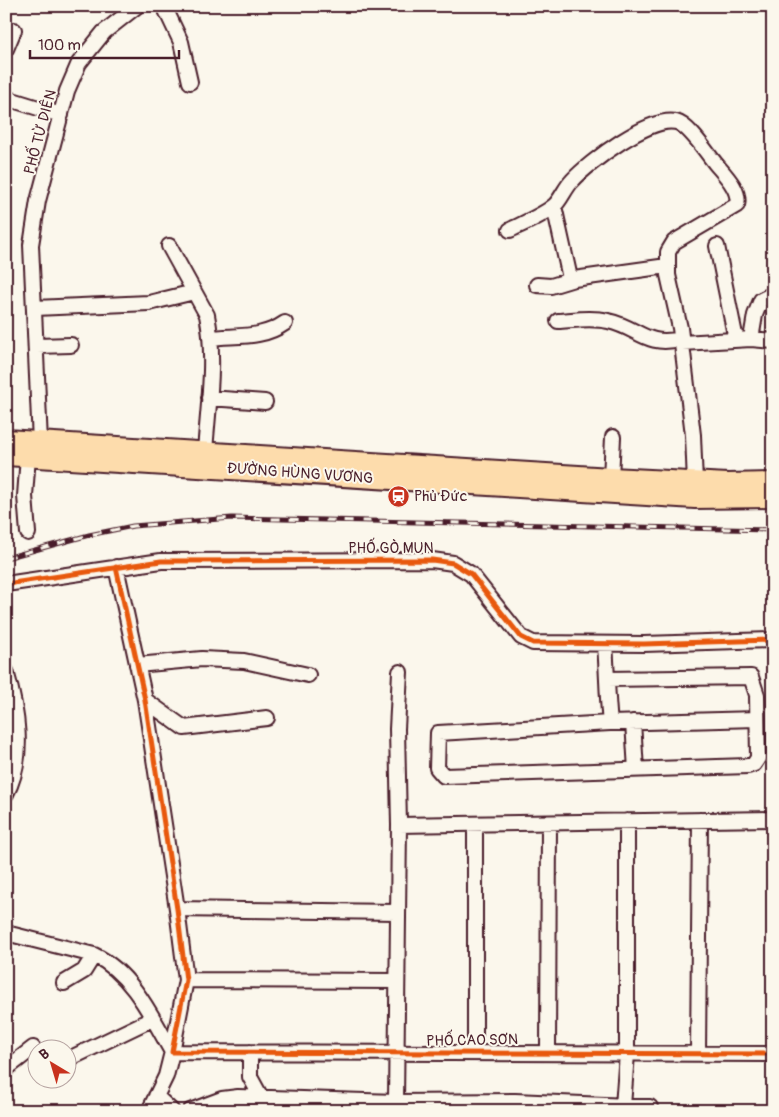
<svg xmlns="http://www.w3.org/2000/svg" width="779" height="1117" font-family="Pangolin,sans-serif">
<style>
.lines{fill:none;stroke-linecap:round;stroke-linejoin:round}
.minor-casing{stroke:#4a1f2b;stroke-width:18}
.highway-casing{stroke:#4a1f2b;stroke-width:24}
.minor{stroke:#fbf7ec;stroke-width:14}
.highway{stroke:#fddcac;stroke-width:20}
.rail-casing{stroke:#4a1f2b;stroke-width:5}
.rail{stroke:#fbf7ec;stroke-width:3;stroke-dasharray:9;stroke-linecap:butt}
.cycleway-casing{stroke:#fbf7ec;stroke-width:8}
.cycleway{stroke:#e8590c;stroke-width:5}
.labels{text-anchor:middle;stroke-width:4;stroke-linejoin:round;paint-order:stroke}
.street-label{font-size:15px;fill:#4a1f2b;stroke:#fbf7ec}
.poi-label{font-size:15px;fill:#4a1f2b;stroke:#fbf7ec;text-anchor:start}
</style>
<rect width="100%" height="100%" fill="#fbf7ec"/>
<filter id="ink" filterUnits="userSpaceOnUse"><feTurbulence type="fractalNoise" baseFrequency=".02" numOctaves="2"/><feDisplacementMap in="SourceGraphic" scale="10" xChannelSelector="R" yChannelSelector="G"/><feConvolveMatrix kernelMatrix="1 2 1 2 8 2 1 2 1" color-interpolation-filters="sRGB"/></filter>
<g filter="url(#ink)">
<g class="lines">
<defs>
<path id="minor" d="M 164,6 L 181,42 L 190,82
M 6,49 L 14,30
M 6,98 L 61,115
M 554,206 L 570,278 L 574,279 L 667,266
M 510,230 C 524,223 542,216 554,206 C 561,200 565,188 572,181 C 589,162 650,116 676,122 C 689,125 706,152 715,163 C 724,174 741,190 737,205 L 674,242 L 668,252 L 668,275 L 680,328 L 693,435 L 695,483
M 169,246 L 207,315 C 216,360 208,406 205,452
M 717,246 L 736,340
M 537,285 L 551,286 L 574,279
M 35,308 L 149,303 L 194,292
M 558,321 C 574,320 593,317 608,321 C 640,328 644,347 681,339
M 210,338 C 238,335 262,339 285,323
M 751,339 L 755,315 L 761,300 L 773,294
M 682,343 L 751,339 L 773,341
M 37,346 L 71,345
M 209,398 L 265,402
M 40,442 L 31,245 L 38,201 L 67,91 L 79,63 L 104,32 L 137,6
M 28,456 L 25,496 L 28,533
M 611,478 L 613,437
M 116,567 L 145,700 L 177,909 L 186,980 L 172,1052 L 773,1054
M 6,584 L 161,561 L 432,560 L 453,563 L 471,574 L 521,637 L 533,643 L 644,644 L 773,640
M 605,644 C 607,670 607,696 610,723 L 438,733 L 437,768 L 444,776 L 748,766 L 754,764 L 758,758 L 757,695 L 751,677 L 607,679
M 137,665 L 202,659 L 244,661 L 308,675
M 6,671 C 17,709 26,757 6,794
M 145,700 L 184,728 L 267,718
M 633,722 L 636,770
M 610,723 L 757,719
M 399,825 L 773,819
M 475,825 L 475,1053
M 177,909 L 397,912
M 6,933 L 94,955 C 132,973 152,1017 172,1052 L 166,1076 L 149,1111
M 186,980 L 397,981
M 64,983 L 84,971 L 94,955
M 250,1052 L 250,1077 L 261,1097 L 261,1111
M 548,1052 L 549,823
M 698,1054 L 700,820
M 75,1056 L 152,1019
M 6,1069 L 33,1048
M 156,1096 L 172,1111
M 396,1102 L 399,825 L 397,729 L 400,672
M 623,1106 L 627,1054 L 627,821
M 190,1111 L 222,1099 L 238,1097 L 396,1102 L 515,1101 L 650,1107"/>
<path id="highway" d="M 6,440 L 611,478 L 728,484 L 773,483
M 6,455 L 695,498 L 773,497"/>
</defs>
<use href="#minor" class="minor-casing"/>
<use href="#highway" class="highway-casing"/>
<use href="#minor" class="minor"/>
<use href="#highway" class="highway"/>
<defs>
<path id="rail" d="M 6,558 L 89,535 L 133,526 L 232,518 L 773,530"/>
</defs>
<use href="#rail" class="rail-casing"/>
<use href="#rail" class="rail"/>
<defs>
<path id="cycleway" d="M 116,567 L 145,700 L 177,909 L 186,980 L 172,1052 L 773,1054
M 6,584 L 161,561 L 432,560 L 453,563 L 471,574 L 521,637 L 533,643 L 644,644 L 773,640"/>
</defs>
<use href="#cycleway" class="cycleway-casing"/>
<use href="#cycleway" class="cycleway"/>
</g>
</g>
<defs>
<symbol id="station-disc" viewBox="-11 -11 22 22"><circle r="9.5" fill="#c8321e" stroke="#fbf7ec"/><path d="M-3-6H3Q5-6 5-4V2Q5 4 3 4L4.5 6H3L1.5 4h-3L-3 6H-4.5L-3 4Q-5 4-5 2V-4Q-5-6-3-6ZM-3.5-4v3h7v-3ZM-3.5 1v1.5H-2V1ZM2 1v1.5H3.5V1Z" fill="#fff"/></symbol>
</defs>
<g fill-rule="evenodd">
<use href="#station-disc" x="386" y="484" width="25" height="25"/>
</g>
<g class="labels">
<g class="street-label">
<text transform="translate(40 132) rotate(-75)" y="5">PHỐ TỪ DIÊN</text>
<text transform="translate(300 473) rotate(4)" y="5">ĐƯỜNG HÙNG VƯƠNG</text>
<text x="391" y="553">PHỐ GÒ MUN</text>
<text transform="translate(472 1040) rotate(-1)" y="5">PHỐ CAO SƠN</text>
</g>
<g class="poi-label">
<text x="414" y="501">Phủ Đức</text>
</g>
</g>
<rect width="779" height="1117" fill="none" stroke="#fbf7ec" stroke-width="25"/>
<rect x="12" y="12" width="754" height="1092" fill="none" stroke="#4a1f2b" stroke-width="2" filter="url(#ink)"/>
<g transform="translate(52 1064) rotate(322)"><circle r="24" fill="#fbf7ec" stroke="#b4a19f"/>
<path d="M0-4L9 19L0 12L-9 19Z" fill="#c8321e"/>
<text y="-8" font-size="14" font-weight="bold" text-anchor="middle" fill="#4a1f2b">B</text>
</g>
<path d="M30 50v8h149v-8" fill="none" stroke="#4a1f2b" stroke-width="2.5"/>
<text x="38" y="50" font-size="15" fill="#4a1f2b" stroke="#fbf7ec" stroke-width="4" paint-order="stroke">100 m</text>
</svg>
